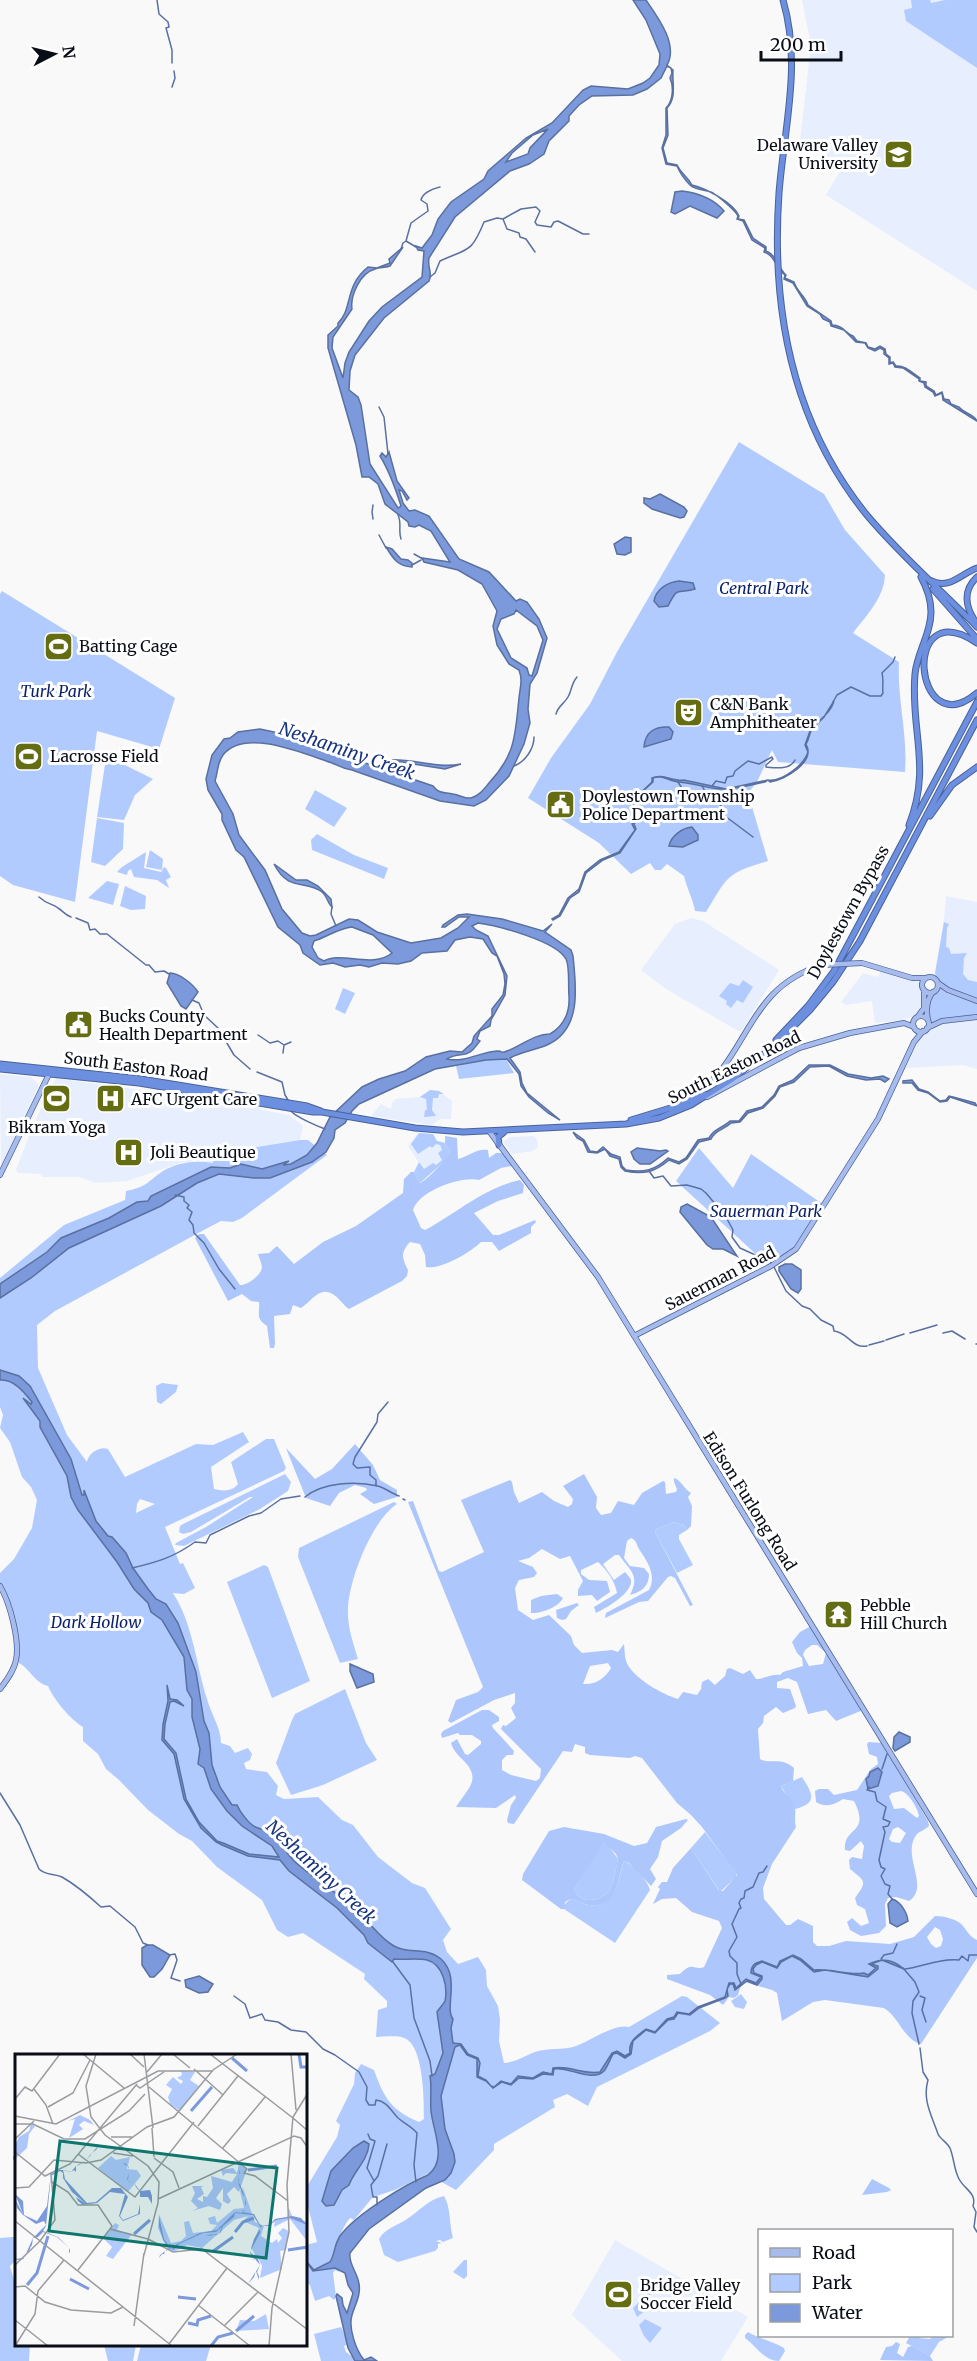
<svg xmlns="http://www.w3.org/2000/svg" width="977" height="2361" font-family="Merriweather,serif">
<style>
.built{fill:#e7eefd}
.green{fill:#b2cbff;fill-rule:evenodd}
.forest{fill:#adc6fc;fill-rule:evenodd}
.water{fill:#7c9adb;stroke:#5970a0;stroke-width:1.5;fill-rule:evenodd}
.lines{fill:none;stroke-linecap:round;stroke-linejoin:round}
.stream{stroke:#5970a0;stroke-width:1.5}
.major-casing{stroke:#496299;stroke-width:6}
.highway-casing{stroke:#496299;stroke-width:7}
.major{stroke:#a7bcec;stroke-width:4.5}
.highway{stroke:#6c8fdf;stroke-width:5}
.major-bridge-casing{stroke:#496299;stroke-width:6;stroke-linecap:butt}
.major-bridge{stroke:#a7bcec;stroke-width:4.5}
.labels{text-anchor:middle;stroke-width:6;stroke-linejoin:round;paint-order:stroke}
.poi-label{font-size:16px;fill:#080d16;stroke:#fff;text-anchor:start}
.park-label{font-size:16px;font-style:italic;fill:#091f69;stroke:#fff}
.street-label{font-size:16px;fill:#080d16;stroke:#fff}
.water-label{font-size:18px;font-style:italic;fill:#18337f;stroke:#fff}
.inset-river{fill:none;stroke:#7c9adb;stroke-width:3}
.inset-road{fill:none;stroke:#999b9e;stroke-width:1.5}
.view{fill:#0f766e;fill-opacity:0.15;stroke:#0f766e;stroke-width:3}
.inset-edge{fill:none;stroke:#080d16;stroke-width:3}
</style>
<rect width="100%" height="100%" fill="#f9f9f9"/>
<path class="built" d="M 802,0 L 977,0 L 977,291 L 826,195 L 843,166 L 800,141 L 811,45 Z
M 946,896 L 977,902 L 977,998 L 937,980 L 935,973 L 944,919 Z
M 691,918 L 703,921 L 779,970 L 742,1030 L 738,1031 L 666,989 L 641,970 L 675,924 Z
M 881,970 L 921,983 L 923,991 L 922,1010 L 919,1015 L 902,1020 L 875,1023 L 872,1001 L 846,1005 L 841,1002 L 863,973 L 878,977 Z
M 977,1019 L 977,1069 L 963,1065 L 906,1068 L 921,1036 L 932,1025 Z
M 0,1074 L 31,1077 L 39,1085 L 1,1166 Z
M 56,1078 L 258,1107 L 263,1110 L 289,1115 L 303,1126 L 300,1140 L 238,1150 L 213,1163 L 199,1161 L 183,1162 L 127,1181 L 96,1183 L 79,1177 L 43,1177 L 40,1174 L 18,1173 L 16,1170 L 34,1123 Z
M 430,1090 L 439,1091 L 452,1101 L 451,1119 L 440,1119 L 432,1125 L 371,1116 L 381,1104 L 391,1109 L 392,1103 L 396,1099 L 420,1097 Z
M 419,1133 L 433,1134 L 437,1141 L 445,1143 L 447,1159 L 427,1175 L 408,1146 Z
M 533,1136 L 537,1139 L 538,1147 L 533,1151 L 512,1154 L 503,1142 L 510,1137 Z
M 615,2240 L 748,2317 L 721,2361 L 622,2361 L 572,2315 Z"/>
<path class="green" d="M 911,0 L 930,0 L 931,3 L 945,0 L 977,0 L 977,68 L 906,21 L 904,10 L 912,8 Z
M 739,442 L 824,494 L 845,530 L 885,575 C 884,598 866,616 853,633 L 899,662 C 897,699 908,735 905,772 L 778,762 L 772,750 L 757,782 L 748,793 L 768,861 C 726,873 728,876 706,912 L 695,911 C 693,899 687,889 684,876 L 667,864 L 661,870 L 655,870 L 650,863 L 631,874 L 599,843 L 528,798 L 551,758 L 590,704 L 617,652 Z
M 2,591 L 175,698 L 159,749 L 97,731 L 75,902 L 13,885 L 0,876 L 0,594 Z
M 106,758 L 119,762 L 153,779 L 135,795 L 124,820 L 97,817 Z
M 315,790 L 347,808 L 334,827 L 305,809 Z
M 97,818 L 124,823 L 123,849 L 105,866 L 91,862 Z
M 317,834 L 354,855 L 388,868 L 384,879 L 312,850 L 311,840 Z
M 150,850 L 163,859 L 162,870 L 146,867 Z
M 146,852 L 144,868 L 161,872 L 164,867 L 166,868 L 171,877 L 166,880 L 169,888 L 157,880 L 134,877 L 131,869 L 128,871 L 127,875 L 117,872 L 122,867 Z
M 107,881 L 119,884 L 113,905 L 88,898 Z
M 125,886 L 146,896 L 145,909 L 131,910 L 120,906 Z
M 944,922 L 949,924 L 947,928 L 946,947 L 949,948 L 951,954 L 967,953 L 964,958 L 963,974 L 968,980 L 977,982 L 977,998 C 961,993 940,991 935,973 Z
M 743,980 L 753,987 L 743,1003 L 737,1000 L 731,1008 L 726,1004 L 727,1001 L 719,996 L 730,983 L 739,986 Z
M 939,987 L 947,993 L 977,1003 L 977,1014 L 940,1020 L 931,1023 C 925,1008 930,999 939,987 Z
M 343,988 L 355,993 L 345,1014 L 335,1009 Z
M 506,1059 L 514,1073 L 459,1079 L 456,1066 L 485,1060 Z
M 430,1090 L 439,1091 L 444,1094 L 439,1094 L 438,1098 L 433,1098 L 432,1110 L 436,1116 L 424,1117 L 425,1110 L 427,1110 L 426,1099 L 420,1097 Z
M 419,1133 L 433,1134 L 437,1141 L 445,1143 L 450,1152 L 447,1159 L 420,1183 L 414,1172 L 419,1162 L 424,1169 L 433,1163 L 436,1165 L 442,1160 L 438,1153 L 442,1150 L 440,1145 L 436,1144 L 432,1148 L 430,1146 L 418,1154 L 411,1144 Z
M 300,1140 L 308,1140 L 327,1155 L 242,1218 L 233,1222 L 221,1221 L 202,1231 L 55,1311 L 37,1325 L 38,1368 L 67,1435 L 87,1462 C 88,1454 99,1446 108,1449 L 125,1477 L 196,1444 L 213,1445 L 243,1432 L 249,1442 L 211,1467 L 214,1489 C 222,1491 232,1492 238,1484 L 231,1462 L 266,1439 L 274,1439 L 286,1468 L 284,1471 L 165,1527 L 180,1564 L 183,1563 L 195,1588 L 184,1594 L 173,1593 C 193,1624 196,1664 207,1699 C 211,1714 221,1728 221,1743 L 230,1746 L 235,1753 L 248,1748 L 252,1754 L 250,1760 L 244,1763 L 246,1769 L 267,1772 L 278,1786 L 276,1795 L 284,1799 L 318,1797 L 342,1820 L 353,1825 L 378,1857 L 412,1883 L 425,1888 L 451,1929 L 443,1940 L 447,1952 L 458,1964 L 478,1957 L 486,1970 L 487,1986 L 498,2006 L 500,2020 L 499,2041 L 504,2063 C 520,2062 530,2051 544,2050 C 555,2048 565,2050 576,2046 C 590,2041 615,2023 629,2027 L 682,1996 L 687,1997 L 720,2023 L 710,2031 L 597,2087 L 588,2106 L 567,2094 L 553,2100 L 555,2107 L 494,2144 L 494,2150 L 456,2190 L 427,2174 L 395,2190 L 373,2197 L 354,2220 L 350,2218 C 341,2228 338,2242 337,2256 C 337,2262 340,2266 339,2272 L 335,2270 L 333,2273 L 336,2297 L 334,2300 L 329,2296 L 315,2301 L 310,2285 L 306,2282 L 306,2245 L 317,2242 L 306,2199 L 306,2188 L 337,2137 L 340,2125 L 336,2121 L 354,2084 L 355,2073 L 361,2064 L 374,2070 C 384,2098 391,2110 419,2122 L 424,2119 C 424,2101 424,2045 404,2038 C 397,2035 384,2037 376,2037 L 378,2010 L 387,2007 L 387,2001 L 364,1979 L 365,1974 L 303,1933 L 288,1937 L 277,1930 L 262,1900 L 217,1867 L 192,1841 L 179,1834 L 148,1810 L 119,1780 L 106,1769 L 98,1754 L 83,1741 L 83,1727 C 70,1719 54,1700 48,1686 C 35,1683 30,1669 19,1663 L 12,1607 L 0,1582 L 0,1573 L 14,1559 L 32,1528 L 37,1500 L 31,1487 L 22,1477 L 10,1442 L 0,1428 L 3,1415 L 0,1407 L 0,1278 L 64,1225 L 125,1200 L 126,1191 C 147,1187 147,1182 163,1171 C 178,1162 196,1160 213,1163 L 214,1159 L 227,1156 L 238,1150 ZM 140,1499 L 155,1504 L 136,1513 L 137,1504 Z
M 699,1148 L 733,1188 L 751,1154 L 824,1205 L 795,1248 L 769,1266 L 676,1181 Z
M 162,1383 L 178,1385 L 176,1392 L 161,1404 L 157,1402 L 156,1386 Z
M 285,1474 L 291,1482 L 288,1491 L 260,1509 L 184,1546 L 175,1545 L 176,1543 L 206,1527 L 253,1497 L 250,1497 L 191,1532 L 183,1534 L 179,1532 L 180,1526 L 183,1524 Z
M 394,1502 L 397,1504 C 372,1520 349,1580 348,1608 C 347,1626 353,1642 358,1659 L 340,1663 L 298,1557 L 299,1548 Z
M 674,1522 L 684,1525 L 687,1530 L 679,1535 L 679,1539 L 693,1565 L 677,1573 L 655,1532 L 656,1529 Z
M 264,1565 L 268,1567 L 310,1681 L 272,1698 L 227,1582 Z
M 345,1689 L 366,1743 L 377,1760 L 323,1785 L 291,1795 L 276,1763 L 292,1720 L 295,1714 Z
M 802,1777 C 813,1794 818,1803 795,1809 L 781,1786 Z
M 705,1832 L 736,1873 L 736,1877 L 720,1892 L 691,1848 Z
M 606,1842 L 618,1859 C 616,1868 615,1878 611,1887 C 605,1902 579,1906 574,1889 L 602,1843 Z
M 624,1861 C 633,1864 648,1881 650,1890 L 615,1943 L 564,1909 L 564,1905 L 570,1899 C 577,1900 582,1904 589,1905 C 616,1909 618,1879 624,1861 Z
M 741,1994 L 747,2002 L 744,2009 L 735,2007 L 731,2001 Z
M 444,2196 C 451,2207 449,2224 453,2238 L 443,2242 L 440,2240 L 436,2241 L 442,2243 L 438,2244 L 438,2248 L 435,2251 L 398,2262 L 384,2255 L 379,2239 C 385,2228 397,2226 407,2219 C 421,2210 427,2200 444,2196 Z
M 12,2237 L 16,2237 L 16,2260 L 10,2266 L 16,2287 L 16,2344 L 30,2345 L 29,2361 L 0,2361 L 0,2238 Z
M 464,2260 L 467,2260 L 467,2276 L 464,2279 L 453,2272 Z
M 651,2280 L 658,2283 L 649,2297 L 649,2308 L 637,2317 L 633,2308 L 642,2299 L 644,2285 Z
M 611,2284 L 632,2290 L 628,2304 L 607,2298 Z
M 645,2319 L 662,2328 L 650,2343 L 644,2336 L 639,2325 Z
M 341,2327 L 349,2344 L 344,2346 L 346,2352 L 358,2361 L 321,2361 L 314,2334 Z
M 748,2332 C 760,2339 772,2341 784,2348 L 785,2351 L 779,2361 C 764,2361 756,2346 745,2338 L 745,2335 Z
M 910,2336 L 920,2336 L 919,2338 L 930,2339 L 933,2336 L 950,2336 L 939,2342 L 930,2356 L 906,2343 Z
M 104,2345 L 136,2345 L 133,2361 L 108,2361 Z
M 141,2345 L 141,2344 L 211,2345 L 206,2361 L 137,2361 Z"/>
<path class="forest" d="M 445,1136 L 457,1138 L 458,1159 C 469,1156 477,1148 488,1150 L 489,1158 L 496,1153 L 503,1153 L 512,1166 L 501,1168 L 479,1180 C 460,1176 419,1191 413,1210 L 421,1228 L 425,1230 C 457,1213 483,1188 520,1180 L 524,1185 L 523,1193 L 498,1201 L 474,1213 L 493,1235 L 499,1235 L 535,1220 L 536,1222 L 531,1227 L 531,1233 L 499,1251 L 492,1242 L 481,1242 C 470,1253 440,1270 426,1267 L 425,1255 L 420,1244 L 410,1242 C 400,1253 402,1258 408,1270 L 407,1276 L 402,1281 L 349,1309 C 343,1305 340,1299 334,1295 C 320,1285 312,1301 301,1308 L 293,1305 L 290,1314 L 274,1316 L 275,1344 L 274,1348 L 270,1348 L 267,1326 C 255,1318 260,1314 259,1302 L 251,1301 L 242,1294 L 228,1301 L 195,1238 L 199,1234 L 204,1234 L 240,1285 C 248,1285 260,1276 262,1268 C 262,1263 259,1258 258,1254 L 269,1253 L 277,1246 L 294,1264 L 323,1242 L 356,1226 L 403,1193 L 404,1179 L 411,1172 L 414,1172 L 420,1183 C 426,1181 448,1158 450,1152 L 445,1143 Z
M 355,1444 L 373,1465 L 380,1480 L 397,1490 L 397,1497 L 374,1504 L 360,1494 L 367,1490 L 366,1488 L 355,1485 L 339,1493 L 330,1506 L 306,1498 L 286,1448 L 315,1479 L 332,1469 Z
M 584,1474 L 597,1497 L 596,1508 L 601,1515 L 611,1513 L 618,1501 L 634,1505 L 642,1493 L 663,1481 L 665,1482 L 666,1494 L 676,1492 L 677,1489 L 674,1482 L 674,1478 C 681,1480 685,1490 691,1493 L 688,1497 L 692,1506 L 691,1526 L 687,1530 L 684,1525 L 674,1522 L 656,1529 L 655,1532 L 693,1605 L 690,1606 L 675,1578 L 671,1576 L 668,1577 L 648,1601 L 639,1602 L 605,1618 L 606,1613 L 649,1590 C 657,1575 647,1561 639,1549 C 636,1543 637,1541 631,1538 L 627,1541 L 624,1558 L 630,1566 L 644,1568 L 649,1574 C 649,1587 641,1592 630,1595 C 640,1575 631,1572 619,1555 L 615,1555 L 603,1564 L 614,1580 L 625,1572 C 626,1573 631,1579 631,1580 C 633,1593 605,1609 596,1613 L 594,1607 L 617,1593 C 615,1581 607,1570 598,1562 L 581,1570 L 581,1574 L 589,1580 L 607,1581 L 610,1592 L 597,1601 L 592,1595 L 578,1596 L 578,1590 L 583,1581 L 570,1556 L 560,1559 L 542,1549 L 529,1558 L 518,1561 L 533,1567 L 537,1573 L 534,1577 L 519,1580 L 515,1588 L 518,1610 L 533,1620 L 549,1615 L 571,1636 L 574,1645 L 582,1653 L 612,1650 L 618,1652 L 624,1644 C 625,1652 624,1660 629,1667 C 639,1681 662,1694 678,1699 L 683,1692 L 697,1695 L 701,1689 L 702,1682 L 708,1679 L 715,1685 L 725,1676 L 727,1669 L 730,1668 L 743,1674 L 750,1670 L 756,1679 C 764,1679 771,1674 780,1675 L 783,1672 L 803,1666 L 802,1658 L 797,1653 L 792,1642 L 800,1632 L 811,1626 L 863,1710 L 836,1721 L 826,1710 L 808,1714 L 797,1682 L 788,1678 L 777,1682 L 777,1688 L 790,1689 L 796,1706 L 795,1708 L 783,1713 L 776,1707 L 764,1716 L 763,1723 L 758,1729 L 760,1759 C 772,1765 780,1756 794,1768 L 793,1781 L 781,1786 C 783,1794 793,1798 795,1807 C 796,1814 794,1820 796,1827 L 772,1864 L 763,1888 L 764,1899 L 786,1925 L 790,1925 L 798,1919 L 813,1926 L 813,1942 L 817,1946 L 829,1946 L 846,1941 L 890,1944 L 914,1937 L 935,1916 C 943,1916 958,1919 963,1926 C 968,1932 969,1936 977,1940 L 977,1958 L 921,2044 C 904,2040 899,2017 884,2008 L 825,2000 L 813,2002 L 782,2021 L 777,1993 L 772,1990 L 745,1982 L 740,1988 L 738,1995 L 734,1998 L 729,1997 L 723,2005 L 710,1995 L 667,1979 L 667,1975 L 680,1974 C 693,1960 694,1971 704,1967 L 722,1928 L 719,1921 L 692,1912 L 676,1898 L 662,1899 L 653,1904 L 660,1889 L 658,1887 L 662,1882 L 667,1882 L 673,1868 L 691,1848 L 719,1891 L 723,1891 L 737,1875 L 702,1827 L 691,1815 L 677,1803 L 642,1758 L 635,1756 L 630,1758 L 590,1755 L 585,1753 L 585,1747 L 575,1744 L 572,1752 L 563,1751 L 561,1754 L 514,1824 L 508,1823 L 507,1820 L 511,1805 L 516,1798 L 515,1795 L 496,1808 L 456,1807 C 468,1788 483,1779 462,1759 C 457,1754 453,1750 451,1743 L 457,1739 L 465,1754 L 468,1755 L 481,1744 L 481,1741 L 472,1735 L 460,1735 L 458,1733 L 442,1738 L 441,1734 L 443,1731 L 482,1710 L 489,1710 L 499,1717 L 499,1721 L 492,1725 L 493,1728 L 514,1751 L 513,1755 L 507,1755 L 502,1760 L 502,1770 L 511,1775 L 536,1781 L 540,1778 L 541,1769 L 501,1729 L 503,1725 L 506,1726 L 516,1718 L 511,1708 L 515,1703 L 515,1693 L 494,1700 L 451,1723 L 448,1721 L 456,1700 L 478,1692 L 483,1687 L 408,1502 L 413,1501 L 439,1571 L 442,1572 L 484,1552 L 461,1500 L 510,1480 L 512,1482 L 514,1492 L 519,1503 L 542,1492 L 554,1501 L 568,1507 L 572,1504 L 573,1499 L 563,1486 ZM 812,1645 L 817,1645 L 826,1653 L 823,1664 L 809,1666 L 803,1655 L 805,1650 ZM 608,1663 L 611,1668 C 605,1678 596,1685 583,1684 L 590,1666 ZM 935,1927 L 940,1930 L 943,1939 L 941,1946 L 936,1948 L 931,1944 L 927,1937 Z
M 557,1594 L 563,1598 C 559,1607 540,1614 531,1613 L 531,1600 L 541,1596 Z
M 577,1603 L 579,1605 L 571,1611 L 566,1619 L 562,1620 L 557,1618 L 556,1610 Z
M 869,1742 L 882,1743 L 928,1821 L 929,1826 C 925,1830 920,1831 917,1834 C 900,1855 931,1886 909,1901 L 896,1897 L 888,1898 L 885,1904 L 886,1926 L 879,1933 L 861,1936 L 850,1930 L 847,1922 L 852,1918 L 861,1926 L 869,1923 L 865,1909 L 857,1905 L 855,1898 C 867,1881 866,1882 850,1869 L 849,1860 L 852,1857 L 862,1859 L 864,1846 L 861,1841 L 850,1851 L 845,1850 C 843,1826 871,1835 854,1801 L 843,1799 C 834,1805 826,1808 816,1802 L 815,1791 L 819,1789 L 828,1789 L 834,1795 L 857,1790 L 871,1769 L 878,1764 L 877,1757 L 869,1754 L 867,1744 ZM 901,1791 C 909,1793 918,1809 919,1816 L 917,1818 L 904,1808 L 894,1809 L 889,1796 L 892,1793 ZM 898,1827 L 906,1833 L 900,1843 L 892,1842 L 889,1839 L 893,1829 Z
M 686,1819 L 688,1820 L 681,1828 L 662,1841 L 658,1857 L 650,1869 L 656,1879 L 651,1886 L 629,1863 L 624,1861 C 617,1879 618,1909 589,1905 C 582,1904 577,1900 570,1899 L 565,1902 L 564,1909 L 561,1909 L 522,1880 L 523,1874 L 549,1831 L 564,1827 L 604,1834 L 634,1846 L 647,1843 L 656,1827 ZM 604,1842 L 616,1854 L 618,1859 C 616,1867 615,1878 611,1887 C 605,1902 579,1906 574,1889 Z
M 872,2179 L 889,2188 L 891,2190 L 887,2192 L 862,2195 Z
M 896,2342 L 900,2344 L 897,2353 L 903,2357 L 908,2347 L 912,2346 L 930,2356 L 933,2361 L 880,2360 L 886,2347 L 892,2346 Z"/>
<path class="water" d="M 633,0 L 646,0 C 657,16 679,45 667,65 L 673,70 C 672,83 677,98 667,108 L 668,135 L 663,148 L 667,163 L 677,165 C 682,175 687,176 692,185 C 705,188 733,202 739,216 L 738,219 L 744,220 L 753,238 L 766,247 L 766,251 C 776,254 778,268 786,275 L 785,278 L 794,282 C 797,292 805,296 808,305 L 831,321 L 832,325 C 843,325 845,333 853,336 L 857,341 L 866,343 L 868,347 L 875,349 L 880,346 L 885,349 L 886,354 L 890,357 L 890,363 L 893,362 L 896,366 C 905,365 912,373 920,378 L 920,381 L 926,382 L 926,386 L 934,391 L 936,395 L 942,392 L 944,399 L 949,400 L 951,404 L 959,407 C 963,413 974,414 977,421 L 943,400 L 942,393 L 935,396 L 933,392 L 925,387 L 924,383 L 919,381 L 919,379 L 903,368 L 895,367 L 893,363 L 889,364 L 889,358 L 884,354 L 884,350 L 880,348 L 875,351 L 868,348 L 865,343 L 856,342 L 844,330 L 831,326 L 830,322 L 823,319 L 820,314 L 807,306 L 793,283 L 784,279 L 785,275 C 776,269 775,255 764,252 L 765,248 L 752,240 L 743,221 L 737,219 L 738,216 C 735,210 719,197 713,193 C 706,189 696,191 690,185 C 684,179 680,173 677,166 L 666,164 L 662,148 L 666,135 L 666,108 C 673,101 674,87 670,78 L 672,73 L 671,68 L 667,66 L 661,78 L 647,89 L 633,95 L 592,96 L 579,105 L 569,116 L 569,121 L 549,141 L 544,154 L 529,164 L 510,171 L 455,217 L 429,258 C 427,267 433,273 429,281 L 384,318 L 355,355 L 350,371 L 349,390 L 358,397 L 361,405 L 370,464 L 398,508 L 401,506 C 396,490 390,472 380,456 L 382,453 L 386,457 L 389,452 L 397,481 L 409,498 L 407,500 L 402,491 L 399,490 L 403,503 L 409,511 L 415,510 L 429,516 L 459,559 L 489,572 L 516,601 L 520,599 L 527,602 L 539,619 L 547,638 L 537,673 L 530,684 L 528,709 L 530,723 L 524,744 L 509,776 L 486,800 L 474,806 L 440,801 L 352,770 C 343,769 340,766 332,763 C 305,754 244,727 223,755 C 217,763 218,772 215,781 L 233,814 L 239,835 L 265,870 L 282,909 L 302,933 L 310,936 L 316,935 L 349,919 L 358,920 L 377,932 L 411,943 L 441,938 L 458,928 L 469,917 L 459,917 L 445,927 L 442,927 L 443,925 L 458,915 L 467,914 L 502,919 L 543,931 L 552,924 L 545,932 L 571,950 L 573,956 C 576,986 582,1028 549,1044 C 537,1050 522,1051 510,1058 L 520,1072 L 522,1083 L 527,1093 L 560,1120 L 548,1113 L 529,1097 L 521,1086 L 519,1074 L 507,1059 L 486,1060 L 435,1069 L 359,1104 L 352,1111 L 345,1123 L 335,1130 L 334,1138 L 326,1152 L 312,1162 L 270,1178 L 254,1178 L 219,1174 L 197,1183 L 161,1206 L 69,1248 L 31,1278 L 0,1298 L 0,1284 L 47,1252 L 61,1238 L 109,1218 L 137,1202 L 148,1201 L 151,1196 L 211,1167 L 230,1168 L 241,1164 L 262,1169 L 289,1161 L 283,1165 L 291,1164 L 307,1155 L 317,1143 L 330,1117 L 362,1087 L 379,1079 L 405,1071 L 426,1057 L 450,1051 L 462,1052 L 472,1043 L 474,1036 L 492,1016 L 492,1009 L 503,995 L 505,984 L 504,974 L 497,956 L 492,953 L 483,939 L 470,937 L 455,940 L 447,951 L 422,953 L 411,961 L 398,964 L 382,963 L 369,967 L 360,965 L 345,967 L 333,963 L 320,965 L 303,953 L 300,945 L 278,927 L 244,857 L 236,850 L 222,820 L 222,814 L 208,790 L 206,779 L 212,755 L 224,739 L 230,738 L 238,732 L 260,729 L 297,737 L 336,753 L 433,786 C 439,794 444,792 453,794 C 460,795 465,799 471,798 C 479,796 484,789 489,783 C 516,754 515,735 519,698 C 520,687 523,681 519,670 L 509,664 L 497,645 L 493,626 L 497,611 L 482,584 L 458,570 L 424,562 L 422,558 L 450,562 L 431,531 L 419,525 L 415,527 L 409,526 L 408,522 L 385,504 L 378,484 L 369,477 L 362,477 L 356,445 L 328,348 L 328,335 L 338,326 L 338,323 C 353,309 344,286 368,267 L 377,268 L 390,263 L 389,259 L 403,247 L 390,266 C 384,268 380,267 375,269 C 360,273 350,296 352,309 L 333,337 L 332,348 L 343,378 L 345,363 L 349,352 L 369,321 L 382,307 L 422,277 L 424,251 L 418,250 L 416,246 L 422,248 L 432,235 L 438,219 L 451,202 L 484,179 L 488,171 L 526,138 L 552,123 L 583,90 L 591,86 L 628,89 L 643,83 L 650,78 L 659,65 L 660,54 L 646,20 ZM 548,129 L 530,148 L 528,154 L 506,162 L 512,153 L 533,135 ZM 516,610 L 537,626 L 543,640 L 532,676 L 529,675 L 527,668 L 511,658 L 497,629 L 501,619 L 514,614 ZM 478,923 C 499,926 556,941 566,959 C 570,967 568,986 569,996 C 570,1012 565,1025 550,1034 C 534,1034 521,1046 507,1051 C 499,1054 505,1051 497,1051 C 480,1052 465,1063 447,1059 C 458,1052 463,1057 470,1052 C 475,1049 476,1045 480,1041 L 477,1039 L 480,1031 L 490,1026 L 491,1020 L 505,995 L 507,976 L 488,936 L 476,930 L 472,926 ZM 352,927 L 373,935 L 392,953 C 373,969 341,951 324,961 L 318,958 L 312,947 L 314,941 C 327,937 339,928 352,927 Z
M 682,191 C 698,193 713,198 724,211 L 717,218 L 690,206 L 675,214 L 671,212 L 675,192 Z
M 660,494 L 684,507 L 687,511 L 684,517 L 680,518 L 652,509 L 644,503 L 644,498 L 650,499 Z
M 625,537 L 631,538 L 631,552 L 625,555 L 617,554 L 614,544 Z
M 386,547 L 392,549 L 401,559 L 408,560 L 412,563 L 412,567 C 398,566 394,560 386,547 Z
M 679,581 L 693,583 L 695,589 C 677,595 679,584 668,606 L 659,607 L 654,601 C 656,589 668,582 679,581 Z
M 834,701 C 830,715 818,719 811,731 C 809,735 809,740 806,744 C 816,762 785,780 770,782 L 768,780 L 765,782 C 750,785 733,790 719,789 C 706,788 693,783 679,782 C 670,782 662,774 653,778 L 653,782 L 631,802 L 631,805 L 638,806 L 640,816 L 634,824 L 636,829 L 620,853 L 603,860 L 586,873 L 579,892 L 570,898 L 560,916 L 553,920 L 552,919 L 559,915 L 568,898 L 579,889 L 585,872 L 600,860 L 619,852 L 635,830 L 632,824 L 639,817 L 637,807 L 631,806 L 630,803 L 652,782 L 652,778 C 662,773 674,782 684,780 L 726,789 L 768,780 C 782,782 804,765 808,752 L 805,745 L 810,731 L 824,717 Z
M 669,727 L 673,732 L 671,739 L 644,747 C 645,732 655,726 669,727 Z
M 388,760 C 413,758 436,769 461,764 L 445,769 Z
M 692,827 L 698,835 L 698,840 L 683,847 L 669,846 C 671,836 682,828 692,827 Z
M 274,864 L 296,880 L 307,880 L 318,886 L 331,899 L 332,907 C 328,904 327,896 322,892 C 305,879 289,893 274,864 Z
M 170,973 C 179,973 193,984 198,992 L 186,1009 L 181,1006 L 167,983 Z
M 809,1065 L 830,1065 L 848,1074 L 871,1078 L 883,1076 L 889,1079 L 885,1082 L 880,1079 L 866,1080 L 847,1076 L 829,1066 L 810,1067 L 794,1082 L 780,1087 L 775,1096 L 763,1108 L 748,1113 L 740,1122 L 731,1123 C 724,1130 716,1129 711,1139 L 699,1142 L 687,1159 L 679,1164 L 669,1160 C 655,1172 644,1175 625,1171 L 621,1167 L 619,1159 L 610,1156 L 605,1149 L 597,1153 L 588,1152 L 583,1141 L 577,1138 L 573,1132 L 584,1140 L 590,1151 L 597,1152 L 603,1147 L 611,1154 L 620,1157 L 622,1166 L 626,1170 C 644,1173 655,1170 668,1158 L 679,1162 L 686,1158 L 698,1140 L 709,1138 C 714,1128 723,1128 730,1121 L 739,1121 L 747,1111 L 762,1107 L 774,1095 L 779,1086 L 793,1080 Z
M 912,1080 L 919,1089 L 928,1092 L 940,1101 L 946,1100 L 949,1096 L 953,1097 L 975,1103 L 977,1106 L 950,1097 L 947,1101 L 940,1102 L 928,1093 L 918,1090 L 912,1083 L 903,1083 L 903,1081 Z
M 637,1148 L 660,1151 L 666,1150 L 668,1151 L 650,1164 L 640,1164 L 634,1159 L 631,1152 Z
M 687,1204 L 711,1217 L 737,1256 L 723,1249 L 713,1249 L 707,1245 L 680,1212 L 681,1207 Z
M 785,1264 L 792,1264 L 801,1270 L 801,1289 L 798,1293 L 791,1289 L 779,1271 L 779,1267 Z
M 0,1370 L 19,1376 L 30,1386 L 71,1459 L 82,1495 L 84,1495 L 84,1490 L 96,1521 L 108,1536 L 112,1537 L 126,1553 L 133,1568 L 148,1589 L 156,1599 L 166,1604 L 178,1623 L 196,1672 L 204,1721 L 209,1733 L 212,1765 L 220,1787 L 232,1805 L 237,1805 C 240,1812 250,1826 258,1828 C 263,1830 271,1831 274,1835 C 282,1843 286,1853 294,1861 C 315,1880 341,1894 361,1915 C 373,1926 380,1938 394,1946 C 409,1955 425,1946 441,1959 C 461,1977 444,2008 453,2019 L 451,2028 L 453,2043 L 461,2044 L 468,2054 L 478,2058 L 480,2063 L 478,2076 L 486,2080 L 491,2086 L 494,2087 L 501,2081 L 511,2084 L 518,2076 L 533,2078 L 543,2072 L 552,2074 L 553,2068 C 569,2065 583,2075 600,2072 L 612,2053 L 617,2051 L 625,2056 L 630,2053 C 628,2041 637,2036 646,2029 L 655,2032 L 667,2019 L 674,2017 L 677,2012 L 689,2014 L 698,2007 L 725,1997 L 729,1983 L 734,1983 L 736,1988 L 746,1979 L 756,1983 L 761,1977 L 751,1973 C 751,1965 755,1963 762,1961 L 777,1967 L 780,1961 L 793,1955 L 801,1959 L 814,1970 C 831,1968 848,1976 864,1973 L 868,1975 L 876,1968 L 869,1964 C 883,1957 893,1960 904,1969 L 882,1960 L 871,1964 L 878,1966 L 878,1969 L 868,1977 L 825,1970 L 814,1972 L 800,1960 L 792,1956 L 781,1962 L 777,1968 L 762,1962 L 756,1965 L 753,1969 L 754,1973 L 762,1976 L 762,1979 L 757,1985 L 747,1981 L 735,1990 L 733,1984 L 730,1984 L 727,1989 L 728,1996 L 725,1998 L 699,2008 L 690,2015 L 678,2013 L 674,2019 L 668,2020 L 655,2033 L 646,2030 L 633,2041 L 631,2054 L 625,2058 L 617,2053 L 613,2054 C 610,2059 608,2066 604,2071 C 592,2083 568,2066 554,2069 L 553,2075 L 543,2074 L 533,2079 L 519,2078 L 511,2085 L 502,2082 L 493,2088 L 486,2081 L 477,2077 L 477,2059 L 467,2055 L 460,2045 L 455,2047 L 441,2096 L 445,2129 L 454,2154 L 455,2162 L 451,2173 L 445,2180 L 426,2188 L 369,2229 L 350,2253 C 348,2264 358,2273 359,2284 C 361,2295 355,2305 352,2315 C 348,2328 356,2350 364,2360 L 371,2357 L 377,2361 L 355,2361 L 348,2348 L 336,2296 L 337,2294 L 342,2298 L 343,2305 L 347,2313 L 353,2293 L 348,2285 L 345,2273 L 335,2268 L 313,2271 L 306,2261 L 314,2270 L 330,2262 C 335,2254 334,2245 340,2236 C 355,2215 404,2185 428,2175 C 448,2160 433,2131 431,2111 C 430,2099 432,2087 430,2076 L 435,2074 L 443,2053 L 437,2012 C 439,2009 444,2003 445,2001 C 448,1987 443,1964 427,1960 C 416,1958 405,1960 394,1959 L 392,1962 L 368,1943 L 364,1935 L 337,1908 L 289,1871 L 280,1860 L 248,1856 L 222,1845 L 216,1842 L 201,1828 L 184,1799 L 174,1754 L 162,1740 L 163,1724 L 168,1701 L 167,1685 L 170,1699 L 177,1700 L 184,1706 L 174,1701 L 170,1702 L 165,1724 L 164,1739 L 176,1753 L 186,1799 L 199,1822 L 217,1841 L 223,1843 L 249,1854 L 279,1857 L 272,1846 L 242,1826 L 227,1811 L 211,1789 L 204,1768 L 198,1764 L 200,1749 L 192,1717 L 192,1699 L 187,1690 L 184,1657 L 162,1620 L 151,1612 L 148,1603 L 134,1589 L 117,1562 L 78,1510 L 71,1497 L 67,1476 L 40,1427 L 40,1421 L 23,1398 L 31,1404 L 32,1402 C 24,1392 14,1379 0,1380 Z
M 350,1664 L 373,1674 L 374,1682 L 357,1688 L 350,1671 Z
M 899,1732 L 910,1737 L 910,1742 L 895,1751 L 893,1748 L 894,1737 Z
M 878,1768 L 882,1772 L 878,1786 L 868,1789 L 866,1779 L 869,1776 L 870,1772 Z
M 892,1899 C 900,1901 907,1912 908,1921 L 897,1927 L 890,1923 L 888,1904 Z
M 147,1945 L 153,1945 L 170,1955 L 162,1969 L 154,1977 L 150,1977 L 142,1965 L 142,1948 Z
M 199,1976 L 213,1984 L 208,1992 L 199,1993 L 186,1987 L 185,1980 Z
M 364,2141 L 369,2144 C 368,2160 354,2171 349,2185 L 342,2190 L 334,2205 L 326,2206 L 322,2201 L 331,2171 L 353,2148 Z"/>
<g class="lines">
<path class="stream" d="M 157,0 L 159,14 L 168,22 L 169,27 L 166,28 L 172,50 L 172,63
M 172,87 L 175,78 L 174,71
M 503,219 L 521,209 L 536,207 L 540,211 L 535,222 L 537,225 L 551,227 L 554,222 L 558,221 L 583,234 L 589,234
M 406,241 L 411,223 L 428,211 L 427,204 L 421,200 C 423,192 432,189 440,187
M 401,249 L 403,243 L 406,241 L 416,247
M 430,277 L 435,273 L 440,261 C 468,248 471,254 484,222 L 497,218 L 503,219 L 507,229 L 519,233 L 520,237 L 526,239 L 535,252
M 379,407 L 384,417 L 388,454
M 373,505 L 372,512 L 373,519
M 398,515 C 402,523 398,531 401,539
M 379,535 L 386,548
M 414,554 L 423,559
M 412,565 L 421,560
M 833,702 L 837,695 L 851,687 L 870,696 L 881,696 L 883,693 C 882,686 884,680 882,673 L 893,662 L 895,657
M 556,714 C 558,706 564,704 568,697 C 572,690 571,684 577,677
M 514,766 C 525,762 534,749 534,737
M 678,782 L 685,793 L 691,793
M 702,786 L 706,793 L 716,794 L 725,816 L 753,837
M 712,786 L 716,781 L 725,783 L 727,777 L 733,776 L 735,771 L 748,761 L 759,764 L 772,757 L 773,759 L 766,765 L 766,767 C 776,768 790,770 795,760
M 39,897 C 48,905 51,903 58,908 C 63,911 65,915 71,917
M 332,907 L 331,914 L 336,926
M 76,918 L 88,923 L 90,930 L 95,929 L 100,934 L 107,934 L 146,965 L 149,965 L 155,972 L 164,971 L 169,974
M 192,1000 L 199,1003 L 204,1015 L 218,1028 L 234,1055 L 250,1069
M 258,1035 L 270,1043 L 278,1041 L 284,1045
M 283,1053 L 284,1045 L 291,1042
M 257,1072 L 282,1082 L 285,1095 L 288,1100
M 291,1111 C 296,1117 317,1126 325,1129
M 649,1171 L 654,1178 L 663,1176 L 671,1186 L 687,1185 L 701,1189 L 706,1193 L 726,1217 L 733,1230 L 732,1237 L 740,1248 L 771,1262
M 175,1195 L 184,1197 L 184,1201 L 189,1205 L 187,1208 L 192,1212 L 189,1220 L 193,1225 L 194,1233 L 204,1243 L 219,1269 L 235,1289
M 774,1267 L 786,1291 L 802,1306 L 810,1309 L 821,1320 L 833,1326 L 834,1331 C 848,1332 852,1349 867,1346
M 910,1333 L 937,1325
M 943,1333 L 952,1331 L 965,1339
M 886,1340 L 904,1334
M 976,1344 L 977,1344
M 869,1345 L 884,1341
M 376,1486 L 376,1480 L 370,1475 L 370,1467 L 357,1468 L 353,1464 L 355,1457 L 377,1422 L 378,1414 L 388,1402
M 305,1497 C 323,1482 356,1481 378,1486 C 385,1488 391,1493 399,1496
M 403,1499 L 405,1500
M 132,1568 C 158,1562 174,1557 195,1542 L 206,1543 L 210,1535 L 249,1516 L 261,1513 L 281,1499 L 300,1496
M 882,1769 L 887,1754
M 869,1787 L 867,1790 L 875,1792 L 877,1801 L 886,1807 L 883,1819 L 890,1822 L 888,1826 L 883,1827 L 885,1832 L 879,1860 L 881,1867 L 885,1869 L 881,1876 L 885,1884 L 890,1886 L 888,1894 L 893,1900
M 0,1793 L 20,1825 L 39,1869 C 46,1876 54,1873 62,1877 C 76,1885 89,1896 101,1907 L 110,1906 L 135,1927 L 143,1943 L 148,1945
M 169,1955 L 175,1954 L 177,1960 L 171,1978 L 180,1981
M 881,1959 L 884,1955 L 893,1953 L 897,1944
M 393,1962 L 410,1985 L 414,2018 L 430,2061 L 432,2076
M 903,1968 L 915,1982 L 919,1992 L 913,2001 L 912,2013 L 919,2044
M 905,1969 C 921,1967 940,1958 959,1960 L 962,1956 L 968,1961 L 969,1955 L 977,1955
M 741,1984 L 737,1974 L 737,1963 L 730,1956 L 729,1951 L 737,1937 L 732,1924 L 739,1909 L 741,1908 L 739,1903 L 741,1899 L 744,1898 L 745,1891 L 753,1887 L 759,1873 L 763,1872 L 767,1866
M 234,1996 L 245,2004 L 250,2018 L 262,2014 L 265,2020 L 278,2022 L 291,2030 L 306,2032 L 323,2049 L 335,2055 L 359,2072 L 367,2087 L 366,2100 L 369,2105 L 375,2105 L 376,2100 C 387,2101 391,2111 398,2118 C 405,2124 411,2126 417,2133 L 414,2165 L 416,2182
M 920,1996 L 925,1998 L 922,2010 L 926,2022
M 920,2048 L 923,2072 L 928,2080 C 922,2100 932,2116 938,2134 C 940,2139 947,2142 950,2148 C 954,2158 954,2170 959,2179 C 965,2190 977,2193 973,2206 L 976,2212 L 974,2227 L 977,2232
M 368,2134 L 370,2139 L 375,2141 L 367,2168 L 374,2181
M 14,2157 L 16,2168
M 377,2205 L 377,2197 L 373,2197 L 371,2185 L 378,2176 L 387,2144"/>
<defs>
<path id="major" d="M 862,963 L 912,978 L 926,978
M922 985a8 8 0 1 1 16 0a8 8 0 1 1-16 0Z
M 938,983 L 948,990 L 977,1001
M 919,1015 L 924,1008 L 924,990
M913 1024a8 8 0 1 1 16 0a8 8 0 1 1-16 0Z
M 928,1020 C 926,1010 926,1000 933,992
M 927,1028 L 942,1021 L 977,1017
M 691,1097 C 750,1061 743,989 822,965
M 707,1097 L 799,1048 L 850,1033 L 904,1023 L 914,1027
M 489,1131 L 598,1277 L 977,1894
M 0,1175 L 50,1072
M 634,1336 L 771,1266 L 796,1249 L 878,1119 L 914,1042 L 923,1031
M 0,1586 C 10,1603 20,1641 16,1660 C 14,1671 6,1681 0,1689"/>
<path id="highway" d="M 783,0 C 802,65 784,128 779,193 C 771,308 792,422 866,514 C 900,555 940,589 977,627
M 932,581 C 949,590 962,573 977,568
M 933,589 L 977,639
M 975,621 C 965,606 963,590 977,577
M 977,643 C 899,591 914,747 977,693
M 930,816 L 952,785 L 977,767
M 909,825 C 932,767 910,730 915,674 C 917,652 931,634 931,612 C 931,599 927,588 921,577
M 776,1040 L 808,1006 L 834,971 L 977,702
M 0,1064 L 141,1079 L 307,1106 L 321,1111
M 0,1069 L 139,1083 L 313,1112 L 322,1112 L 415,1128 L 463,1132 L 626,1124 L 659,1118 L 691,1105 L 731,1080 L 775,1045 L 810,1010 L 833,982 L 860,941 L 977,720
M 631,1120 L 677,1106 L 704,1093
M 499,1145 L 498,1137 L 504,1132"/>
</defs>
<use href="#major" class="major-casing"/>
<use href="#highway" class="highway-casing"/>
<use href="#major" class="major"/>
<use href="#highway" class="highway"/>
<defs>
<path id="major-bridge" d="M 822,965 L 862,963"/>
</defs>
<use href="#major-bridge" class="major-bridge-casing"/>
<use href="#major-bridge" class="major-bridge"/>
</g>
<defs>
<symbol id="university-square" viewBox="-11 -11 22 22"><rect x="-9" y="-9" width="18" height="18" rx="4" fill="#656d13" stroke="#fff"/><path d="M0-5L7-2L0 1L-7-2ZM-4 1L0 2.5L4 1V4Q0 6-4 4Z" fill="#fff"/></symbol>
<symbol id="stadium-square" viewBox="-11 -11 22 22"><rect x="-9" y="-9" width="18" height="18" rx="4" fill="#656d13" stroke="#fff"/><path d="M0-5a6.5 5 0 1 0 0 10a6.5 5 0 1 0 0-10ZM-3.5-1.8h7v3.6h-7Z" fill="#fff"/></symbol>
<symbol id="theatre-square" viewBox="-11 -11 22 22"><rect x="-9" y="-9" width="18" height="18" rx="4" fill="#656d13" stroke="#fff"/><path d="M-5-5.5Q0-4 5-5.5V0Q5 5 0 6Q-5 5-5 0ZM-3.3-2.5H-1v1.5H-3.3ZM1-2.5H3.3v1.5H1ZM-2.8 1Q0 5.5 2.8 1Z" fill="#fff"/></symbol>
<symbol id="civic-square" viewBox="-11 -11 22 22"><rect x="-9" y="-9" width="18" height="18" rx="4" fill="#656d13" stroke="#fff"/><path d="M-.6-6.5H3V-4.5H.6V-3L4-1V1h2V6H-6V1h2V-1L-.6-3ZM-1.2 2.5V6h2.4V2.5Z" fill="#fff"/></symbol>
<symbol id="hospital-square" viewBox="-11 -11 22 22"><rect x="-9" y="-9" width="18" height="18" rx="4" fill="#656d13" stroke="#fff"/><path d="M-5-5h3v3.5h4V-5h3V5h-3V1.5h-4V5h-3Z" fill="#fff"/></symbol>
<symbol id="temple-square" viewBox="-11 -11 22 22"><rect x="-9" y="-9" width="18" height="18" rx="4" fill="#656d13" stroke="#fff"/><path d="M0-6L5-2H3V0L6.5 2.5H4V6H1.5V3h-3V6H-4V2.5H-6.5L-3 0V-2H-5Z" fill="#fff"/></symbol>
</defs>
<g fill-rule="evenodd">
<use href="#university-square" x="882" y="138" width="33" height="33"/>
<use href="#stadium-square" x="42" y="630" width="33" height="33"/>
<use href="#theatre-square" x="672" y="696" width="33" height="33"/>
<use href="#stadium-square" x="12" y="740" width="33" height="33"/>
<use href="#civic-square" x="544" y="788" width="33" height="33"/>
<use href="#civic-square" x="62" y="1008" width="33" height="33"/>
<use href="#stadium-square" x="40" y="1082" width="33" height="33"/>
<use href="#hospital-square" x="94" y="1082" width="33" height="33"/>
<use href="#hospital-square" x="112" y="1136" width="33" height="33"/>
<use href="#temple-square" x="822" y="1598" width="33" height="33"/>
<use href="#stadium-square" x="602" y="2278" width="33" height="33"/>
</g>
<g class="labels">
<g class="poi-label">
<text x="878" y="151" text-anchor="end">Delaware Valley<tspan x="878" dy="18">University</tspan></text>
<text x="79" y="652">Batting Cage</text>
<text x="710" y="710">C&amp;N Bank<tspan x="710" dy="18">Amphitheater</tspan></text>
<text x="50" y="762">Lacrosse Field</text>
<text x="582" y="802">Doylestown Township<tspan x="582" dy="18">Police Department</tspan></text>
<text x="99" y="1022">Bucks County<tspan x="99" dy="18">Health Department</tspan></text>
<text x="131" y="1105">AFC Urgent Care</text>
<text x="57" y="1133" text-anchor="middle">Bikram Yoga</text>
<text x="150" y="1158">Joli Beautique</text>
<text x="860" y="1611">Pebble<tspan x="860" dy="18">Hill Church</tspan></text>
<text x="640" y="2291">Bridge Valley<tspan x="640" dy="18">Soccer Field</tspan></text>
</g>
<g class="park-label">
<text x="764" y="594">Central Park</text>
<text x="56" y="697">Turk Park</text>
<text x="766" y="1217">Sauerman Park</text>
<text x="96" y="1628">Dark Hollow</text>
</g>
<g class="street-label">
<text transform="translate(848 912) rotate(-61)" y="6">Doylestown Bypass</text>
<text transform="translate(136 1066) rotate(7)" y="6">South Easton Road</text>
<text transform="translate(734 1067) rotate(-26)" y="6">South Easton Road</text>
<text transform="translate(720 1278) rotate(-27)" y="6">Sauerman Road</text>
<text transform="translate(750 1501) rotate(58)" y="6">Edison Furlong Road</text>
</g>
<g class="water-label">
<text transform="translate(347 751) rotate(19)" y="6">Neshaminy Creek</text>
<text transform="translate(321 1872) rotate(43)" y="6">Neshaminy Creek</text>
</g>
</g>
<g transform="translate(15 2054)">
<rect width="292" height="292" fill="#f9f9f9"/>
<path d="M 166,17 L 180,18 L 175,26 L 184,32 L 165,57 L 155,50 L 153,43 L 157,35 L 151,31 L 158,23 L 166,30 L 168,27 L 162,24 L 167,21 ZM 96,102 L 101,106 L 115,103 L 112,115 L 122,116 L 126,122 L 113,138 L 83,114 ZM 228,134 L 240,168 L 249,172 L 246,182 L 257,189 L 262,185 L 263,189 L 267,184 L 263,179 L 268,174 L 274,177 L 271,196 L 265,197 L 267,215 L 245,224 L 247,212 L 243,204 L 237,206 L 240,201 L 236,193 L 244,174 L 228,167 L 233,162 L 219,166 L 187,194 L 172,191 L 159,198 L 152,194 L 143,174 L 144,160 L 156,189 L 166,187 L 171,182 L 169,168 L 174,167 L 178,179 L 196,177 L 202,171 L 195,170 L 193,164 L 200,162 L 202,169 L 219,155 L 229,154 L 225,137 ZM 274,154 L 277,162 L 292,168 L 292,187 L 275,165 L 259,173 L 260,165 L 272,164 ZM 100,169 L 104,171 L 102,176 L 117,180 L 98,205 L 91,202 L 97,193 L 88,184 ZM 251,260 L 254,275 L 221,277 L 225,266 L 239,267 Z" fill="#b2cbff"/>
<path d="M 65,61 L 75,66 L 79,71 L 69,67 L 64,71 L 68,75 L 54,84 L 60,65 L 53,67 ZM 16,70 L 20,72 L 14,80 L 12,94 L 0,105 L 0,91 L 4,83 L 14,77 ZM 224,109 L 232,115 L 224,138 L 219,133 L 212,140 L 216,147 L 213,150 L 208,147 L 208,134 L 201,144 L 207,150 L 205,156 L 194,152 L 177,157 L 183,154 L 176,147 L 180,139 L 177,132 L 189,132 L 186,133 L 189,140 L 182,145 L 188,148 L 188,142 L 192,143 L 198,134 L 196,122 L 217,128 L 222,120 L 211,119 L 208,122 L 206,116 L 218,114 L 222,119 Z" fill="#adc6fc"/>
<path d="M 84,91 L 81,96 L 78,98 L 76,100 L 76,101 L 71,106 L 64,111 L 61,112 L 61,118 L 59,116 L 56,118 L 55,118 L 48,116 L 49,120 L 50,125 L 72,149 L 81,148 L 97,134 L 106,134 L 113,143 L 105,162 L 108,166 L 123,160 L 125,150 L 125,138 L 121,133 L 119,129 L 115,128 L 112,125 L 114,119 L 114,115 L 113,112 L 110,111 L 108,108 L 112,111 L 114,113 L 114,119 L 113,125 L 114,128 L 119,129 L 125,137 L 135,136 L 137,142 L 143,138 L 137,142 L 137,150 L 144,162 L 149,185 L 156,195 L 162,190 L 185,179 L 202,176 L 219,159 L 221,158 L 227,159 L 227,158 L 229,156 L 230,157 L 231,155 L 231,152 L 230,149 L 231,145 L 230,144 L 230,143 L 228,141 L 223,129 L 223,126 L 225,121 L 224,118 L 225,116 L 225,120 L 223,129 L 225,130 L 231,146 L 231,155 L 230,157 L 229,157 L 227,158 L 239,160 L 245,171 L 254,171 L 260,165 L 277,162 L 286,164 L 292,171 L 275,164 L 261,166 L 254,172 L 247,171 L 246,174 L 245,175 L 245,179 L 235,198 L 243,205 L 245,211 L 242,218 L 244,222 L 244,226 L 241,217 L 239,223 L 233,230 L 245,211 L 235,199 L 239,185 L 245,175 L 246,174 L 238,161 L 220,159 L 219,163 L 208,172 L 206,178 L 204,180 L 201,181 L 197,181 L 196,182 L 191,181 L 204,180 L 207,173 L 201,178 L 188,179 L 164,190 L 159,196 L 154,195 L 153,196 L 150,197 L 149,200 L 147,200 L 144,204 L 145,201 L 154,194 L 148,186 L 144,172 L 144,162 L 133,143 L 125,143 L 125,160 L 108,167 L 104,162 L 110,140 L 95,138 L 82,149 L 68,151 L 63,147 L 61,143 L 71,150 L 57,138 L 48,124 L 48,119 L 45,117 L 36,122 L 31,172 L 28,177 L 43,183 L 54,194 L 55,196 L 55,198 L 54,199 L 55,199 L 54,199 L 54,194 L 42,183 L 28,178 L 23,183 L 21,184 L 18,184 L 17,191 L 15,194 L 15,195 L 13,198 L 11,199 L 11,201 L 9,204 L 8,205 L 3,206 L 0,205 L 9,204 L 18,184 L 31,171 L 29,167 L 21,170 L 8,161 L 2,154 L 0,145 L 8,160 L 0,140 L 8,147 L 9,161 L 22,167 L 32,152 L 36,120 L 44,116 L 49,116 L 56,118 L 61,112 L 71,106 L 76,100 Z" fill="#7c9adb"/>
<path class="inset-river" d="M 284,0 L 286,13 L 293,13M 217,4 L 232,17M 176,57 L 197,33M 233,116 L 262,112M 220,178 L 228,168 L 239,164M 119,180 L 135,166M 273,196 L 293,193M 197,198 L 218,183M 55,225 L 74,235M 12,231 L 22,219 L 33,182M 163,243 L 181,245M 173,269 L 182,271 L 183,266 L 196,262M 221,277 L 239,262M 196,292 L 203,283 L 218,279"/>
<path class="inset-road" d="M 68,0 L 109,34M 81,0 L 71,32 L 76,63 L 90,81 L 133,112 L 144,128 L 143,149 L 129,201M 115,0 L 129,13M 129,0 L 138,74M 158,0 L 175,14M 195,0 L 278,64M 276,0 L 281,56M 179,15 L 208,41M 132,18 L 147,0M 121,31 L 125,34 L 149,18M 134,33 L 232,115 L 229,119 L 240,122 L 273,147M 19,35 L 31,51 L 38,70M 0,45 L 10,33 L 17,37 L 45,0M 33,53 L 58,39 L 75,6M 0,62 L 41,70 L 143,17 L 198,17M 278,64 L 293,77M 0,70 L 18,70 L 49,85 L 70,85 L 114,57 L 130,40M 183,72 L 223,22M 137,74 L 139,103M 96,83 L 117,83M 0,85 L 19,67M 207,95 L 250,43M 0,98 L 30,122 L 36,119M 98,99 L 118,102M 63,100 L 120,143 L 179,68M 139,104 L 158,118 L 164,134M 37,128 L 53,138 L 63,151 L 83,151 L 97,172 L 95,175M 0,134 L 14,133 L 39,106 L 71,109 L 86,106 L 132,73 L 159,63 L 198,16 L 222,0M 143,145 L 279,82 L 286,84 L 293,94M 0,167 L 157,292M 95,175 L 133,185M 133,185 L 158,198 L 187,195 L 293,276M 25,187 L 40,166 L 36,119 L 55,110 L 122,30M 0,211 L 25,187M 63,216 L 95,175M 0,233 L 10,232 L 30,248 L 56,256 L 96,259 L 108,253M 183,251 L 235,292M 0,266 L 33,292M 119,272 L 129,199M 209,272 L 243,238M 154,290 L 212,214M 0,292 L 20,260 L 23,237 L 49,206M 254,292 L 257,254 L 274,178 L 272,131 L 278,63 L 293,39"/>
<path class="view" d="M 45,87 L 262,114 L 251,204 L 34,177 Z"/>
<rect width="292" height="292" class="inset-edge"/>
</g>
<rect x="758" y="2229" width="195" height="108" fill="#ffffff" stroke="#9c9ea2" stroke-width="1.5"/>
<rect x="770" y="2248" width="30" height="9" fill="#a7bcec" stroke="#9c9ea2" stroke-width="1.5"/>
<text x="812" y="2259" font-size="18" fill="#080d16">Road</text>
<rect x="770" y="2274" width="30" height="18" fill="#b2cbff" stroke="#9c9ea2" stroke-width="1.5"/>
<text x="812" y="2289" font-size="18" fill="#080d16">Park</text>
<rect x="770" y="2304" width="30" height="18" fill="#7c9adb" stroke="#9c9ea2" stroke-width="1.5"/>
<text x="812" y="2319" font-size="18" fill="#080d16">Water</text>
<g transform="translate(54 54) rotate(83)" stroke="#ffffff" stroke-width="4.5" paint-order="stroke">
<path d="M0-4.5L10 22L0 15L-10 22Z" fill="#080d16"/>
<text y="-9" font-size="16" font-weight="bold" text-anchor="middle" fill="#080d16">N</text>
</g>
<path d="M761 51v9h80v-9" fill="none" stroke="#080d16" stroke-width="3"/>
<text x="770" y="51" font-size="18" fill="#080d16" stroke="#ffffff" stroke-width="4.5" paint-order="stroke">200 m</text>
</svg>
